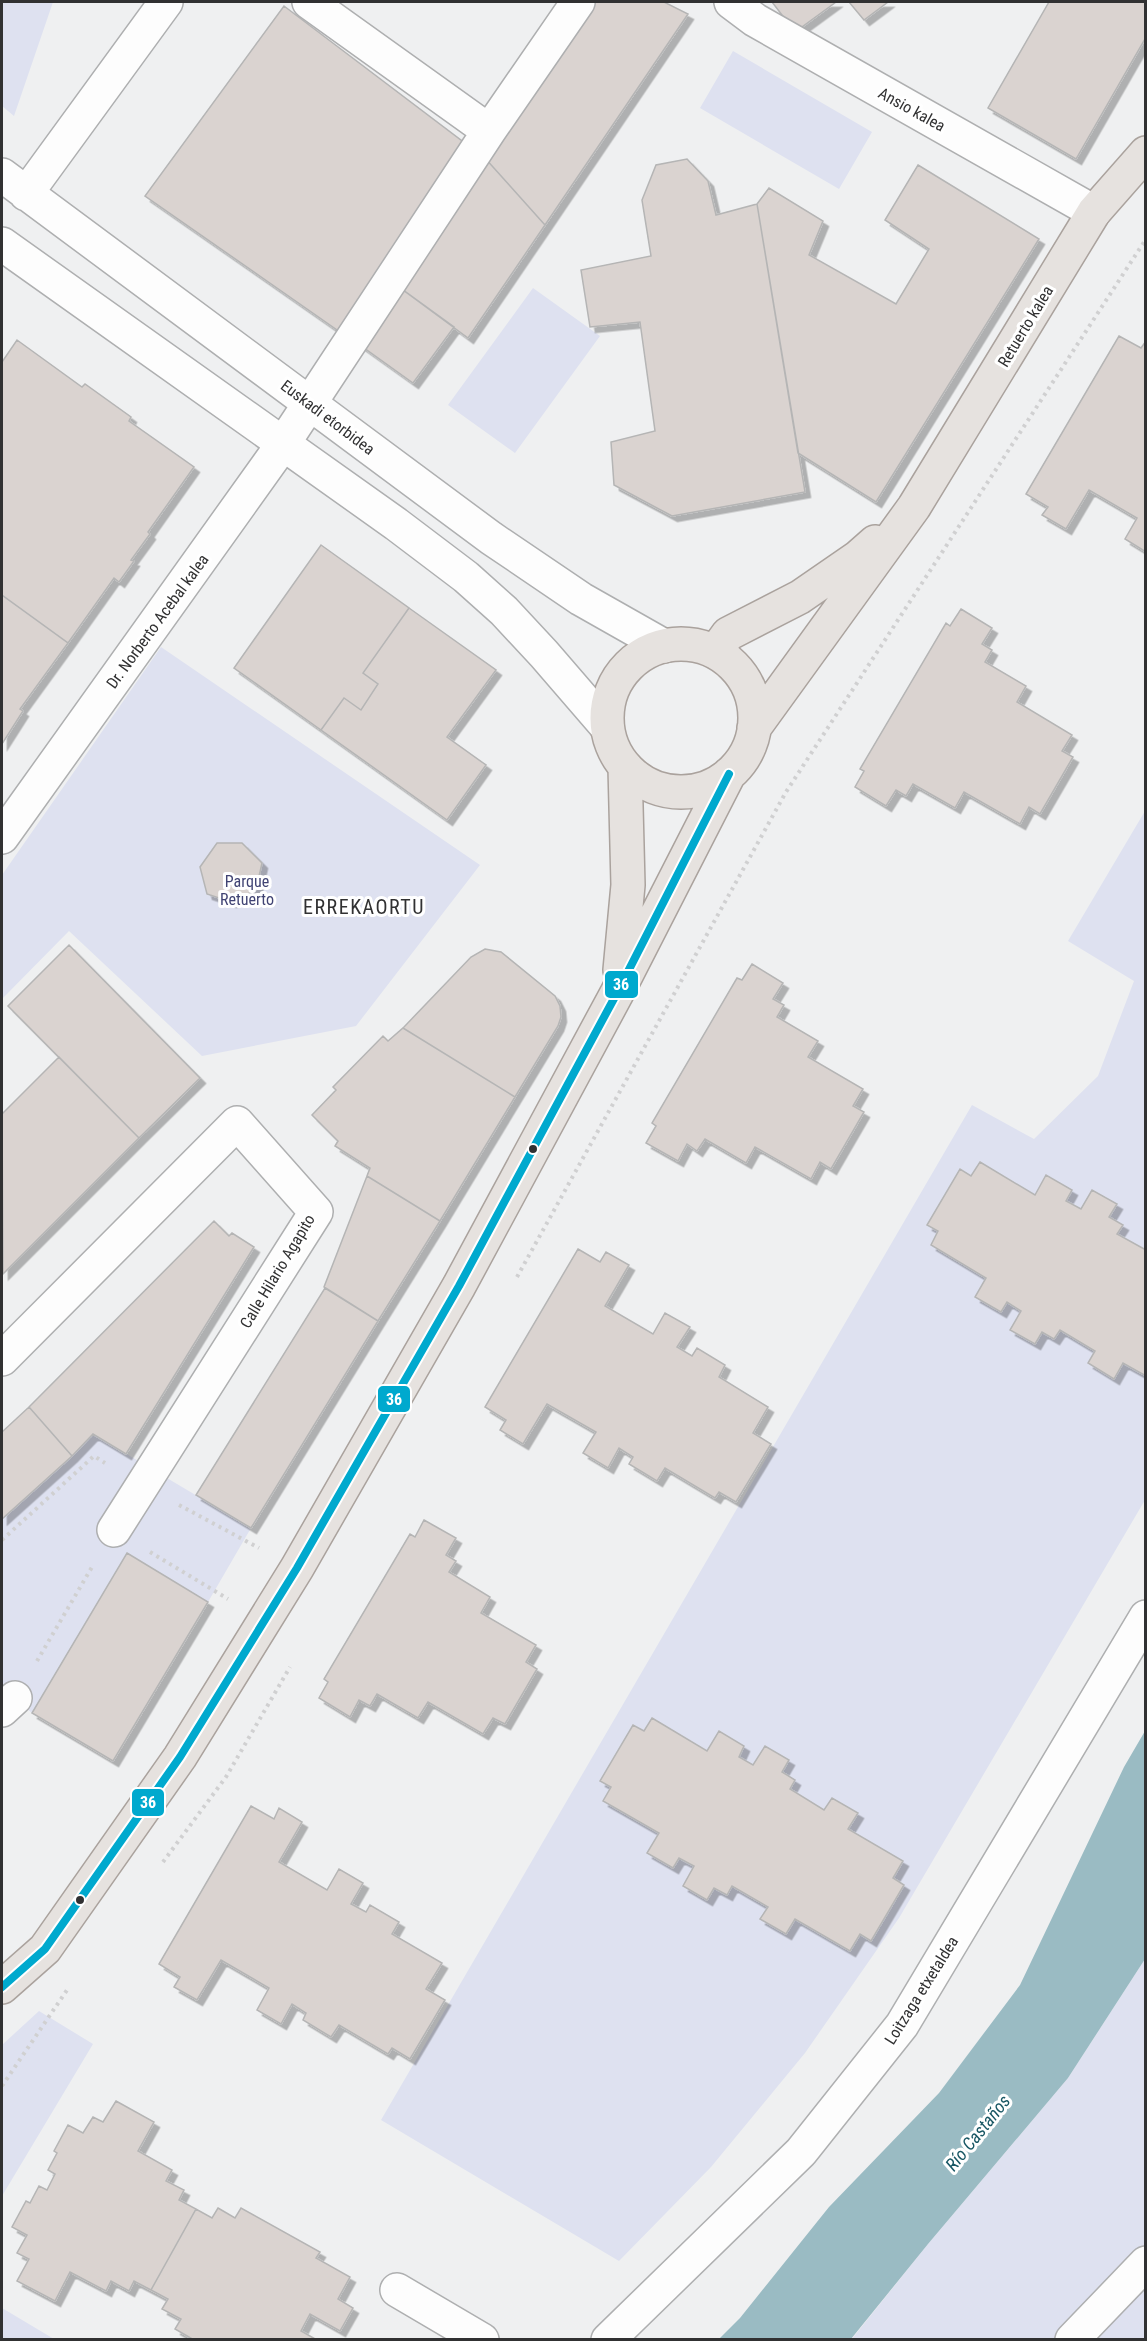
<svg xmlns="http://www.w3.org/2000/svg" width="1147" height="2341" font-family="'Roboto Condensed',sans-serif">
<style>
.green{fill:#dee1f0}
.water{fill:#9abbc3}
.building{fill:#dad3d0;stroke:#b5b5b5;stroke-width:1.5;filter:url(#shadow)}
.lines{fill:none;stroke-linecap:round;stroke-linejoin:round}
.minor-casing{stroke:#aeafb0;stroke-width:36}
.major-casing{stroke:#aaa29d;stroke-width:36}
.path{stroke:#d0d0d1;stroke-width:4;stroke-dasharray:3 4.5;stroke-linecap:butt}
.minor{stroke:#fdfdfd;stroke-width:33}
.major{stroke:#e6e2df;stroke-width:33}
.bus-1-casing{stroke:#fff;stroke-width:12}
.bus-1{stroke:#00a9ce;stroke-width:8}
.bus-dot{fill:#313132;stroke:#fff;stroke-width:2}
.labels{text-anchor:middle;stroke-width:6;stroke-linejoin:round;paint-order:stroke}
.street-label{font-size:16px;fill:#313132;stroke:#fff}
.park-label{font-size:16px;fill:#404373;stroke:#fff}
.water-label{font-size:18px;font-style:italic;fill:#185764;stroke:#fff}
.quarter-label{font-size:20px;letter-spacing:1.5px;fill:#313132;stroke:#fff}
.line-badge{stroke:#fff;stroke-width:2}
.badge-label{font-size:16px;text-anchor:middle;font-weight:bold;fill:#fff}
</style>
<defs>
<filter id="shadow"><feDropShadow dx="5.5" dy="5.5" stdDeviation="0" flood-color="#0004"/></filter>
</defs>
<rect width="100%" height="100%" fill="#eff0f1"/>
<path class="green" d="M 2,2 L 53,2 L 14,116 L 2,106 Z
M 733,51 L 872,132 L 839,189 L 700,108 Z
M 533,288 L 600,336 L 515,453 L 448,405 Z
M 161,647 L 480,865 L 356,1026 L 202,1056 L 69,931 L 2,999 L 2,875 Z
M 1145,811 L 1145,1500 L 899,1918 L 805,2053 L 711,2167 L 619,2261 L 381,2120 L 972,1105 L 1034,1139 L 1098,1076 L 1134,981 L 1068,941 Z
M 93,1434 L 251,1528 L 208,1602 L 127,1553 L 32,1713 L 2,1688 L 2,1519 Z
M 1145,1959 L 1145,2339 L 851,2340 L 928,2244 L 1068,2078 Z
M 39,2011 L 93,2044 L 2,2196 L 2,2045 Z
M 2,2308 L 54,2339 L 2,2339 Z"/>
<path class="water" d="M 1145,1731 L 1145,1959 L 1068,2078 L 928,2244 L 851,2339 L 719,2339 L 740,2318 L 829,2207 L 939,2093 L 1020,1985 L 1124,1767 Z"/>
<path class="building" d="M 592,2 L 664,2 L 688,14 L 545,225 L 484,157 Z
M 772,2 L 836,2 L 795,32 Z
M 849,2 L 888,2 L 864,20 Z
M 1049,2 L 1146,2 L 1146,37 L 1076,159 L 988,108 Z
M 284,6 L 470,147 L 340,332 L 145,196 Z
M 484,157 L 545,225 L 468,338 L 395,284 Z
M 687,159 L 708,181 L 716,215 L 757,204 L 805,492 L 672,516 L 614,485 L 611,442 L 655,431 L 640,322 L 590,327 L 581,270 L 651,256 L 642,200 L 656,165 Z
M 918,165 L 1039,239 L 876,502 L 798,453 L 757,204 L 769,188 L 823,221 L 809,255 L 896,304 L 929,249 L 885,220 Z
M 395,284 L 454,327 L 413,383 L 353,340 Z
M 1119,336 L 1141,348 L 1146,341 L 1146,552 L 1125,539 L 1137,518 L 1089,490 L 1066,529 L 1042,515 L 1048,507 L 1026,494 Z
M 17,340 L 82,387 L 85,384 L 131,417 L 129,421 L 194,467 L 148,532 L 150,534 L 131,560 L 134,561 L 119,582 L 114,578 L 68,643 L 2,595 L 2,362 Z
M 321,545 L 409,608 L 363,673 L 378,684 L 361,710 L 344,698 L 321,730 L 234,668 Z
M 2,595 L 68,643 L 20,709 L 23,711 L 2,744 Z
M 409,608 L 496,670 L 447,737 L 486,765 L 447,820 L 321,730 L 344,698 L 361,710 L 378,684 L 363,673 Z
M 961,609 L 992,628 L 982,644 L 992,650 L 985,662 L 1026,686 L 1017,702 L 1072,735 L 1062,751 L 1073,757 L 1040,814 L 1029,807 L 1020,824 L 964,792 L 955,808 L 913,784 L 906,796 L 896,790 L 886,806 L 855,787 L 864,771 L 860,769 L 946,623 L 950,626 Z
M 217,843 L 242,843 L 262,863 L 256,890 L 231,902 L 207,894 L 200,867 Z
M 69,945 L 200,1078 L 139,1138 L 8,1006 Z
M 485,949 L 501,952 L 555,996 L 560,1006 L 561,1017 L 558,1026 L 515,1097 L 403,1028 L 471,957 Z
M 752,964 L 783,983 L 773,999 L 784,1005 L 777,1017 L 818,1041 L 808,1057 L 863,1089 L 853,1106 L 864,1112 L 831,1169 L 820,1162 L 811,1179 L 755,1147 L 746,1163 L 705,1139 L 697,1151 L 687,1144 L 678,1161 L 646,1143 L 656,1126 L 652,1123 L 737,978 L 742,980 Z
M 403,1028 L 515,1097 L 440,1221 L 367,1176 L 370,1168 L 335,1146 L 338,1141 L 312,1115 L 336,1090 L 333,1087 L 383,1036 L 388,1041 Z
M 59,1057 L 139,1138 L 3,1274 L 2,1114 Z
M 980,1162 L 1035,1195 L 1046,1175 L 1072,1190 L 1066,1201 L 1081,1209 L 1092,1190 L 1117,1204 L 1109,1217 L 1123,1225 L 1117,1234 L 1146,1250 L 1146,1376 L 1123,1363 L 1114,1379 L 1088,1363 L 1095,1351 L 1060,1330 L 1054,1339 L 1042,1332 L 1035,1344 L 1010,1330 L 1021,1311 L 1007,1302 L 1001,1312 L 975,1297 L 986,1278 L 931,1245 L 938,1231 L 927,1225 L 960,1169 L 971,1176 Z
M 367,1176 L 440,1221 L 378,1321 L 324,1287 Z
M 214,1221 L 229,1236 L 232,1233 L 254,1247 L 126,1454 L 93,1434 L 72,1456 L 29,1407 Z
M 578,1249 L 600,1262 L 606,1252 L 629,1265 L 605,1306 L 653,1334 L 665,1313 L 690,1327 L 677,1347 L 692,1356 L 697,1348 L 725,1365 L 719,1377 L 768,1407 L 753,1433 L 771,1444 L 736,1502 L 719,1492 L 715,1498 L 665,1468 L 657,1481 L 629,1464 L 633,1457 L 619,1448 L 608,1468 L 583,1453 L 596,1432 L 547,1404 L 523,1444 L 500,1430 L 506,1420 L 485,1407 Z
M 325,1288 L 378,1321 L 251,1528 L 196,1495 Z
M 29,1407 L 72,1456 L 2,1519 L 2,1432 Z
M 424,1520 L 456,1538 L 446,1555 L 456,1561 L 449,1572 L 490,1597 L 481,1613 L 536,1645 L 526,1662 L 537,1669 L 505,1724 L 493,1718 L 483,1734 L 428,1702 L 418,1718 L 377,1694 L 370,1706 L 359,1700 L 350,1717 L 319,1698 L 328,1682 L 324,1679 L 410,1534 L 415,1537 Z
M 127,1553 L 208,1602 L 113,1761 L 32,1713 Z
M 652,1718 L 707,1751 L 719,1731 L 744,1746 L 739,1757 L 753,1765 L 765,1746 L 789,1760 L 782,1772 L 795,1780 L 790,1789 L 824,1810 L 832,1798 L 858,1813 L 848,1829 L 903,1861 L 893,1878 L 904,1885 L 871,1941 L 860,1934 L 850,1951 L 795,1919 L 786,1934 L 760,1919 L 768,1907 L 732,1886 L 727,1895 L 714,1888 L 707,1900 L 683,1886 L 694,1866 L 679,1858 L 673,1868 L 647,1853 L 659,1833 L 603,1801 L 611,1787 L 600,1781 L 633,1725 L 644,1731 Z
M 251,1806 L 274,1819 L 279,1808 L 302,1822 L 279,1862 L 327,1890 L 339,1869 L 363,1883 L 351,1904 L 366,1912 L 370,1905 L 399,1922 L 392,1934 L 442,1963 L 426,1989 L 445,2000 L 410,2059 L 392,2048 L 388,2054 L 339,2025 L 331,2037 L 303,2020 L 306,2013 L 292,2004 L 281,2024 L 257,2010 L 269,1988 L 221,1960 L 197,2000 L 174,1987 L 180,1977 L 159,1964 Z
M 116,2101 L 154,2122 L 138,2151 L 172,2170 L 166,2181 L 184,2190 L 179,2200 L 196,2209 L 151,2290 L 134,2281 L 129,2291 L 111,2281 L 106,2291 L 70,2272 L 55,2301 L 17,2281 L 29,2259 L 17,2253 L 27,2235 L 12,2227 L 26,2201 L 30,2203 L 39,2186 L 47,2190 L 55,2174 L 48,2170 L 57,2153 L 54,2151 L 68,2125 L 83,2133 L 93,2117 L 103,2122 Z
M 218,2208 L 235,2218 L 241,2208 L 320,2252 L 316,2258 L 350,2277 L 338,2299 L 353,2308 L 340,2331 L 310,2314 L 301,2331 L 317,2340 L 194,2340 L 175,2329 L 181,2319 L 162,2309 L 168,2299 L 151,2290 L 196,2209 L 212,2218 Z"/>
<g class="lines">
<defs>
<path id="minor" d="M 309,2 L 489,131 L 578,2
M 731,2 L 755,20 L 1094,212
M 2,175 L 491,538 L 581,599 L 664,646
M 26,194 L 166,2
M 2,244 L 396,524 L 466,577 L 504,611 L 544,654 L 607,727
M 2,837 L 283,444 L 489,131
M 2,1359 L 237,1123 L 316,1212 L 114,1530
M 2,1710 L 15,1698
M 397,2290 L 482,2340
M 608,2340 L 801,2152 L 902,2025 L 1146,1617
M 1072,2340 L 1146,2263"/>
<path id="major" d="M607 718a74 74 0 1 1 148 0a74 74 0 1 1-148 0Z
M 715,652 L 728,634 L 800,597 L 858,557 L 875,542
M 754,728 L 914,507 L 1094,212 L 1146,153
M 620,970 L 628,885 L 625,767
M 2,1987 L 45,1949 L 180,1757 L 297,1568 L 459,1286 L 617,993 L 729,774"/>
</defs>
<use href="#minor" class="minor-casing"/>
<use href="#major" class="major-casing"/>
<path class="path" d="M 517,1277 L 786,792 L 1146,239
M 179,1505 L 259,1548
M 2,1540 L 94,1456 L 105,1463
M 150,1552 L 228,1599
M 37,1661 L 92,1567
M 163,1862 L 226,1777 L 290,1667
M 2,2086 L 67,1990"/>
<use href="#minor" class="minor"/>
<use href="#major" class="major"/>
<defs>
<path id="bus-1" d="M 2,1987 L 45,1949 L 180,1757 L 297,1568 L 459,1286 L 617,993 L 729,774"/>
</defs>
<use href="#bus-1" class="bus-1-casing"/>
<use href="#bus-1" class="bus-1"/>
</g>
<g class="bus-dot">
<circle cx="533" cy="1149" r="5"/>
<circle cx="80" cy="1900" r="5"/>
</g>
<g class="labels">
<g class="street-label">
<text transform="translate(912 109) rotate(29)" y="6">Ansio kalea</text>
<text transform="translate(1025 326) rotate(-59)" y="6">Retuerto kalea</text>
<text transform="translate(328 417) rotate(37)" y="6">Euskadi etorbidea</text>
<text transform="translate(157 621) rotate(-54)" y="6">Dr. Norberto Acebal kalea</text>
<text transform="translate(277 1271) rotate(-59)" y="6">Calle Hilario Agapito</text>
<text transform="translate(921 1990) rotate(-58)" y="6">Loitzaga etxetaldea</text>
</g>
<g class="park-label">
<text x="247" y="887">Parque<tspan x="247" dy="18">Retuerto</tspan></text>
</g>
<g class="water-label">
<text transform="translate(978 2133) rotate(-51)" y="6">Río Castaños</text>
</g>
<g class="quarter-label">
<text x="364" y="914">ERREKAORTU</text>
</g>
</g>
<g class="line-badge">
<rect x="604" y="970" width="35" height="29" rx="6" fill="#00a9ce"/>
<rect x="377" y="1385" width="34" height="28" rx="6" fill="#00a9ce"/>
<rect x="131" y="1788" width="34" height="29" rx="6" fill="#00a9ce"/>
</g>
<g class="badge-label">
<text x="621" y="990">36</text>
<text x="394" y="1405">36</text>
<text x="148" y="1808">36</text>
</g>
<rect width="1147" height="2341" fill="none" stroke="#313132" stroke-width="6"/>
</svg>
